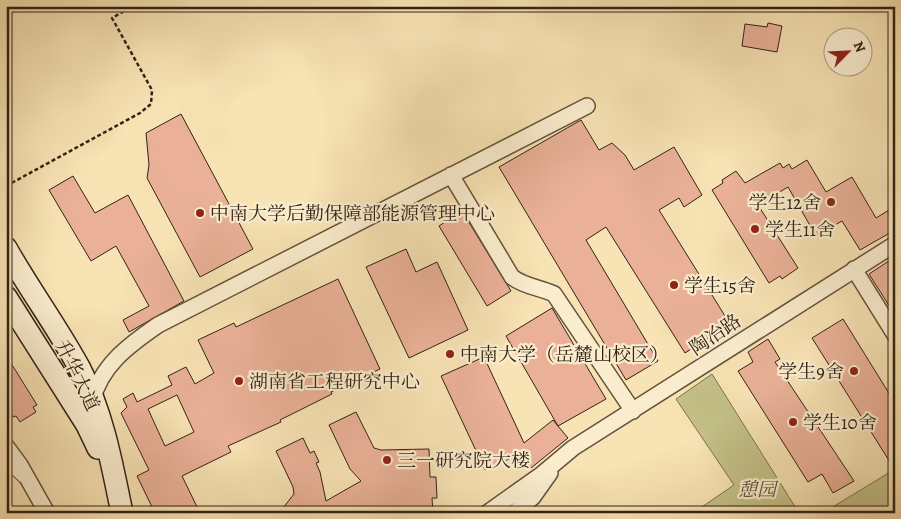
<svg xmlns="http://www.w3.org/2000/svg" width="901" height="519" font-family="Alegreya,'Noto Serif SC',serif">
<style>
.green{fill:#c4c188;stroke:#7c724e}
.building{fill:#eab198;stroke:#332215;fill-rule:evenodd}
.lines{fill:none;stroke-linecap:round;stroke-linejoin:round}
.lane-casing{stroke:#64523d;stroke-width:10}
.street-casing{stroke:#64523d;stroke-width:18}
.secondary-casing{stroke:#332215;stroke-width:24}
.path{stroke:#332215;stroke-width:2.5;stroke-dasharray:4 2.5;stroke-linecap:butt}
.lane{stroke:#faedce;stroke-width:8}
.street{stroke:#faedce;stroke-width:15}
.secondary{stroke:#faedce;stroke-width:21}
.poi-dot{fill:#8f2418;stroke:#faedce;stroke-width:2}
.labels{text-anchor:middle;stroke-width:4.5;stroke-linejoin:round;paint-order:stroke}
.poi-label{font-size:19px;fill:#332215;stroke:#faedce;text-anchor:start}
.street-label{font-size:19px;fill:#332215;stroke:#faedce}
.park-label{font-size:19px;font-style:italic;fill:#5e5238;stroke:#faedce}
</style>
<rect width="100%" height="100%" fill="#f8e3b4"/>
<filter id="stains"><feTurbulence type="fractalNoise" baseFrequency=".004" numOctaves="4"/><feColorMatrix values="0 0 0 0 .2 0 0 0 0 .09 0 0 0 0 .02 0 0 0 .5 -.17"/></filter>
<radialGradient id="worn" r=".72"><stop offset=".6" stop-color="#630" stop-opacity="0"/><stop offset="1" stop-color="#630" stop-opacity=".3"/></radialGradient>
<path class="green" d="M 712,374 L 799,513 L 693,513 L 734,485 L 676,399 Z
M 895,469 L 895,513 L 823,513 Z"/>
<path class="building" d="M 768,23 L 782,26 L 777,52 L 742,46 L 745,24 L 767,27 Z
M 181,114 L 253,249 L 200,277 L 147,178 L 149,165 L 146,133 Z
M 581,120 L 599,150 L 612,143 L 625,155 L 634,170 L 674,147 L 702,195 L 684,207 L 679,198 L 659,210 L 730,324 L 685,353 L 606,227 L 586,240 L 658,361 L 626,380 L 499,167 Z
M 807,160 L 826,192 L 852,177 L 876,218 L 889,210 L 895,219 L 895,230 L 860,250 L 842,221 L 816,236 L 788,187 L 758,205 L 798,268 L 782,279 L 780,276 L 769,283 L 712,190 L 723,183 L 722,180 L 736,171 L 745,183 L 780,163 L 783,168 L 789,164 L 792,169 Z
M 73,176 L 95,213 L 128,195 L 184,301 L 129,332 L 123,320 L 149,306 L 116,246 L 91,261 L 49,190 Z
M 462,211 L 511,291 L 487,306 L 439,226 Z
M 406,249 L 416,272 L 437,262 L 468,330 L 409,358 L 366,267 Z
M 895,257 L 895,315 L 869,274 Z
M 338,279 L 380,369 L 331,392 L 332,394 L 280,420 L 281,422 L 228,446 L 231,452 L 182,476 L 200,513 L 155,513 L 137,476 L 149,470 L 121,413 L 127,407 L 123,399 L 133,393 L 137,402 L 172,385 L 168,376 L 186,367 L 195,384 L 214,373 L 198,340 L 234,323 L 236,327 ZM 177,395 L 194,432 L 165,446 L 148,409 Z
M 552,308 L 606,399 L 558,426 L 506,336 Z
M 843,319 L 895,403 L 895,470 L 812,338 Z
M 768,339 L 780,359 L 775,362 L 854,481 L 833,493 L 822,474 L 808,482 L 738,371 L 753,362 L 748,352 Z
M 6,355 L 37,405 L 33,407 L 36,412 L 20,422 L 16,416 L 13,417 L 6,407 Z
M 484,357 L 524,443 L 553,420 L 568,438 L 531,468 L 520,454 L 485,470 L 441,376 Z
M 356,412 L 374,448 L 381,450 L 429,449 L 430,477 L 436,477 L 437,498 L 432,498 L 433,513 L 279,513 L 294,494 L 293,487 L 276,451 L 303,438 L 310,453 L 314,451 L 319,462 L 316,463 L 320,472 L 326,501 L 361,481 L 350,469 L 329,425 Z"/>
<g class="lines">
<defs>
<path id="lane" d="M 6,463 L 22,478"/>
<path id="street" d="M 451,175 L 512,277 C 525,287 539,287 554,294 L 633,411
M 854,269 L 895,335
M 92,402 C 100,366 129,345 158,325 L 587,106
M 6,446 L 20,465 L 47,513
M 487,513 L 542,474 L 573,448 L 895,244
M 514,513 L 533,497 L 550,473"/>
<path id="secondary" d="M 6,248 C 29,289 58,328 80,369 C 103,414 112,464 122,513
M 6,297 L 87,425 L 98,448"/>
</defs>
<use href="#lane" class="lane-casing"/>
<use href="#street" class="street-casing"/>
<use href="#secondary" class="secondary-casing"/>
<path class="path" d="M 6,186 L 140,113 L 151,104 L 152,90 L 112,18 L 133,6"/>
<use href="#lane" class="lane"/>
<use href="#street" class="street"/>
<use href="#secondary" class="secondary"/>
</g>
<g class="poi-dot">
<circle cx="831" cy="202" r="5"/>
<circle cx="200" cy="213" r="5"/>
<circle cx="755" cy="229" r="5"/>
<circle cx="674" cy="285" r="5"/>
<circle cx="450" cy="354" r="5"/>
<circle cx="854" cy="371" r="5"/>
<circle cx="239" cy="381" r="5"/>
<circle cx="793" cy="422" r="5"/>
<circle cx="387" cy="460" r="5"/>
</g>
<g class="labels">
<g class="poi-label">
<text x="821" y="209" text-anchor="end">学生12舍</text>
<text x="210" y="220">中南大学后勤保障部能源管理中心</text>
<text x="765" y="236">学生11舍</text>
<text x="684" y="292">学生15舍</text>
<text x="460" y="361">中南大学（岳麓山校区）</text>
<text x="844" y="378" text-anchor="end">学生9舍</text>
<text x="249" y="388">湖南省工程研究中心</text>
<text x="803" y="429">学生10舍</text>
<text x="397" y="467">三一研究院大楼</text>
</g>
<g class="street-label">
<text transform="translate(715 334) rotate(-34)" y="7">陶冶路</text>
<text transform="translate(78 375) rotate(64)" y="7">升华大道</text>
</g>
<g class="park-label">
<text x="757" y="496">憩园</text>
</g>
</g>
<rect width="901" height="519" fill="none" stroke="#f8e3b4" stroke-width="25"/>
<rect x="8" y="8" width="886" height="504" fill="none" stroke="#332215" stroke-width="2.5"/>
<rect x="12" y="12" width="876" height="494" fill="none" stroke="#332215"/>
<g transform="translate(848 52) rotate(66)"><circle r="24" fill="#faedce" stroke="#aa9c84"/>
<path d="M0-4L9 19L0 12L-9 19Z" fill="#8f2418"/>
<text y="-8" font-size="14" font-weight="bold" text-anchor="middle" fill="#332215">N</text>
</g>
<rect width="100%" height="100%" filter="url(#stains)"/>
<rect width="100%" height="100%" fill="url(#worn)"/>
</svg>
